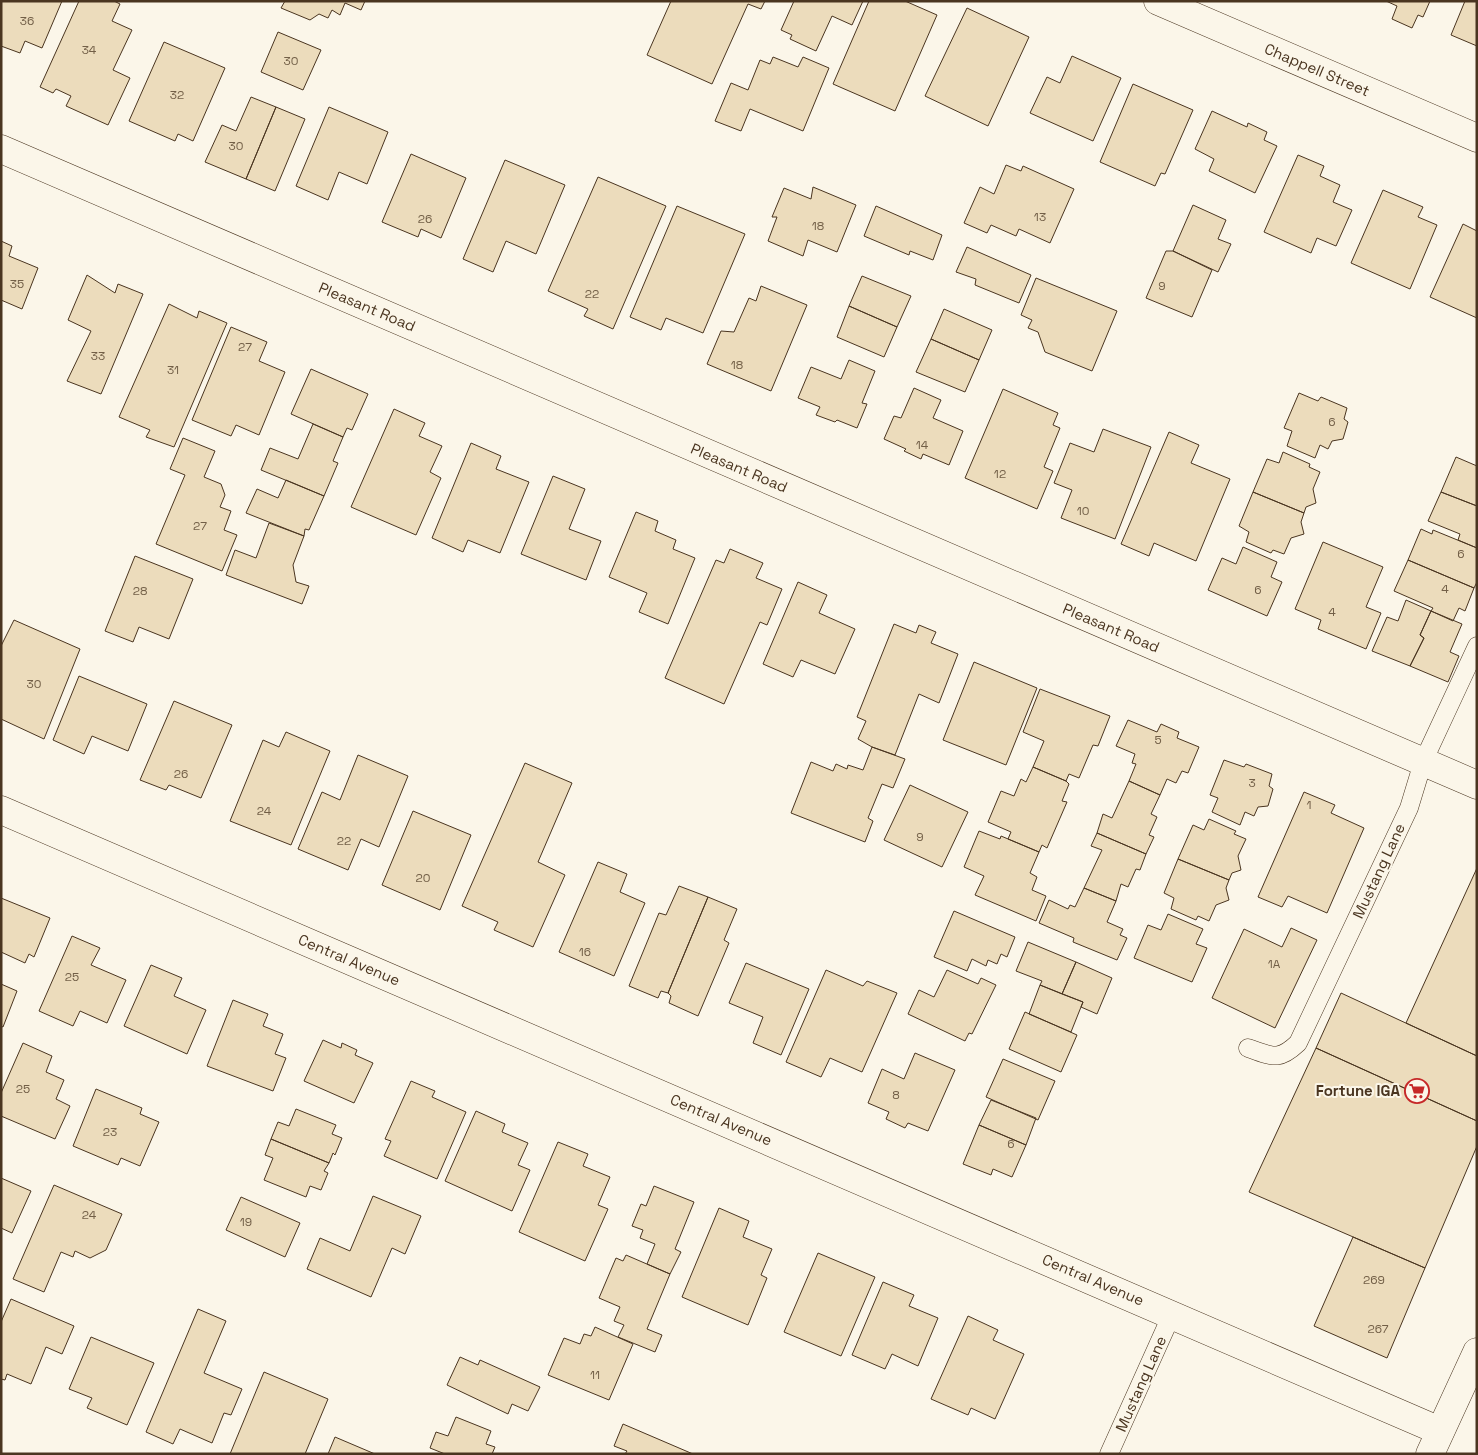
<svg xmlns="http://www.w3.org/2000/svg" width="1478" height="1455" font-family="'Space Grotesk',sans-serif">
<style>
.building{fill:#ecdcbc;stroke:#4a3520}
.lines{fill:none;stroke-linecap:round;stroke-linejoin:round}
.lane-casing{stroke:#4a3520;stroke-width:19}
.street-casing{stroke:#4a3520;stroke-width:29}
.primary-casing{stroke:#4a3520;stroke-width:29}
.lane{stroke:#fbf6e9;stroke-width:18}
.street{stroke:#fbf6e9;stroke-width:28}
.primary{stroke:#fbf6e9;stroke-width:28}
.labels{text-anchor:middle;stroke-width:4;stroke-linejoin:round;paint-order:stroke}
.number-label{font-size:12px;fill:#725f47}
.street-label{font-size:15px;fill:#4a3520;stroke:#fbf6e9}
.poi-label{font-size:15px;font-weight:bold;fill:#4a3520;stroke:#fbf6e9;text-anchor:end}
</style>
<rect width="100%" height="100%" fill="#fbf6e9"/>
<path class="building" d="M 1,1 L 62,1 L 42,48 L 25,41 L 20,53 L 1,46 Z
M 79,1 L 114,1 L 120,4 L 112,21 L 132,30 L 113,70 L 130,78 L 108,125 L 66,106 L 71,96 L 56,89 L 53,93 L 40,87 Z
M 285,1 L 365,1 L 361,10 L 345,3 L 340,15 L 332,10 L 328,18 L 319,14 L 310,20 L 281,8 Z
M 671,1 L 765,1 L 761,9 L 748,4 L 712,84 L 647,55 Z
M 794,1 L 863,1 L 852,25 L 832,16 L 816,51 L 790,39 L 792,35 L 781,30 Z
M 869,1 L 905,1 L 937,15 L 895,111 L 833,84 Z
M 1386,1 L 1430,1 L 1423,17 L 1418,15 L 1412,28 L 1392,19 L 1397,6 Z
M 1465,1 L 1477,1 L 1477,46 L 1451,35 Z
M 967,8 L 1029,37 L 988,126 L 925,96 Z
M 278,32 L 321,50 L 303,90 L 261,72 Z
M 164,42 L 225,68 L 193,141 L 178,134 L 175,141 L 129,121 Z
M 1072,56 L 1121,78 L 1093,141 L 1030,113 L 1047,77 L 1060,83 Z
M 773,57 L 798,67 L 803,57 L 829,68 L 803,131 L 750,109 L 741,131 L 715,121 L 731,83 L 748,90 L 760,60 L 770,64 Z
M 1133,84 L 1193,110 L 1165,174 L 1161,173 L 1155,186 L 1100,162 Z
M 251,97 L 276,107 L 246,179 L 205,162 L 222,125 L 236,131 Z
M 276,107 L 305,119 L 275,191 L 246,179 Z
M 329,107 L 388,132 L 367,184 L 339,172 L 328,200 L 296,186 Z
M 1212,111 L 1247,127 L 1248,123 L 1267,132 L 1264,140 L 1277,146 L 1255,193 L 1209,171 L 1214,159 L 1195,149 Z
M 411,154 L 466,178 L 441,238 L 421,229 L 418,237 L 382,222 Z
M 1298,155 L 1324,166 L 1320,176 L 1340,185 L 1333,202 L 1352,210 L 1336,246 L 1317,238 L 1311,253 L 1264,232 Z
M 505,160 L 565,185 L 536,254 L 506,241 L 493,272 L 463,259 Z
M 1006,165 L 1021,171 L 1023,166 L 1074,189 L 1050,243 L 1019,229 L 1016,236 L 991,225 L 987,233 L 964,223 L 980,187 L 994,194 Z
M 598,177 L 666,206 L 613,329 L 584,316 L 588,309 L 548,291 Z
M 813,187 L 856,205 L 837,252 L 808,240 L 803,256 L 768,241 L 777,217 L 772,217 L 784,188 L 811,199 Z
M 1383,190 L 1423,207 L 1418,217 L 1437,225 L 1410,289 L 1351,263 Z
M 1193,205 L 1226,220 L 1218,239 L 1231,244 L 1218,272 L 1173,251 Z
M 677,206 L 745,234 L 703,333 L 666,318 L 661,330 L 630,317 Z
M 876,206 L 942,235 L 933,260 L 910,251 L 909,255 L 864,236 Z
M 1463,224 L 1477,231 L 1477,318 L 1430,297 Z
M 1,241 L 12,246 L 9,256 L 38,268 L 22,309 L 1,300 Z
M 967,247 L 1031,275 L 1019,303 L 975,285 L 976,279 L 956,272 Z
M 1166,251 L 1173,251 L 1212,270 L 1192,317 L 1146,298 Z
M 87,275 L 115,293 L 118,284 L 143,294 L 101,394 L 67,381 L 91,331 L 68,320 Z
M 862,276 L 911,296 L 897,327 L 849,306 Z
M 1036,278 L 1117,311 L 1092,371 L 1045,352 L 1038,332 L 1028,328 L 1032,320 L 1021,315 Z
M 761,286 L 807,305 L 771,391 L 707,364 L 721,331 L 734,332 L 749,298 L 756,301 Z
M 169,304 L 197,318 L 199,311 L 227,323 L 174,447 L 146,437 L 150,430 L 119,417 Z
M 849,306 L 897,327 L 884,357 L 837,337 Z
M 944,309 L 992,330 L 979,360 L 931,339 Z
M 231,327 L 267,342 L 259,361 L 285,372 L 259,435 L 236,425 L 231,436 L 192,420 Z
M 931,339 L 979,360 L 965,392 L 916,372 Z
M 849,360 L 875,371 L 862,403 L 867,404 L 857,428 L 837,420 L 835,422 L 816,415 L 820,407 L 798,398 L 811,367 L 841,379 Z
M 311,369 L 368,394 L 352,430 L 347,428 L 343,437 L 291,414 Z
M 914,388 L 941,400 L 933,418 L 963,431 L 949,465 L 923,454 L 921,459 L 904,451 L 906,449 L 884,439 L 894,416 L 901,418 Z
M 1003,389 L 1058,413 L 1053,425 L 1060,428 L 1044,467 L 1053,471 L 1037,509 L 965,478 Z
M 1299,393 L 1318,401 L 1321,397 L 1347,408 L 1344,419 L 1348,422 L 1343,439 L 1332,441 L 1328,449 L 1320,445 L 1315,458 L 1287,446 L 1292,431 L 1284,428 Z
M 394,409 L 425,423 L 419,436 L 442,446 L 430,472 L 441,478 L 416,535 L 351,507 Z
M 313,424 L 343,437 L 333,461 L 338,463 L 324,496 L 261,470 L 270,448 L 298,459 Z
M 1103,429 L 1151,447 L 1115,539 L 1061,518 L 1072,490 L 1054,483 L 1070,443 L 1094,452 Z
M 1169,432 L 1199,445 L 1191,463 L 1230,479 L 1196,561 L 1154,543 L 1149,556 L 1121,544 Z
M 183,438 L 215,451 L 204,477 L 221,484 L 225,495 L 220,507 L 231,511 L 224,530 L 237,535 L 222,571 L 156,544 L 185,475 L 170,469 Z
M 471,443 L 501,456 L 496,469 L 529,482 L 500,553 L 468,540 L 463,552 L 432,538 Z
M 1283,452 L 1310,464 L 1309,467 L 1320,472 L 1313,489 L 1316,503 L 1306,507 L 1304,513 L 1253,492 L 1267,459 L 1279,463 Z
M 1456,457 L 1477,466 L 1477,506 L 1441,492 Z
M 553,476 L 585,489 L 569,529 L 601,541 L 586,580 L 521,554 Z
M 286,480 L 324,496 L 309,530 L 305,529 L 304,536 L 246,513 L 257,489 L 278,498 Z
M 1253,492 L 1304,513 L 1301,522 L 1304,534 L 1291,538 L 1284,554 L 1273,550 L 1271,553 L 1246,542 L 1249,532 L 1239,526 Z
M 1441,492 L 1477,506 L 1477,548 L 1458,540 L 1460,534 L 1428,521 Z
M 636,512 L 658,521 L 655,531 L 676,540 L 673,549 L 695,558 L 668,624 L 639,612 L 647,593 L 609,577 Z
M 269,523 L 304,536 L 293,565 L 296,582 L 309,586 L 302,604 L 226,575 L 235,550 L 256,558 Z
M 1421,529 L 1432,534 L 1433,530 L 1477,548 L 1477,582 L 1474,588 L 1408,560 Z
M 1323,542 L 1383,567 L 1366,607 L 1381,613 L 1366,649 L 1318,629 L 1321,620 L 1295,609 Z
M 1243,547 L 1277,562 L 1271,577 L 1282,582 L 1267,616 L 1208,590 L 1222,558 L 1236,564 Z
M 730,549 L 763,563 L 756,578 L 782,589 L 767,625 L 760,622 L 724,704 L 665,678 L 716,560 L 724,563 Z
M 135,556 L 193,579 L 169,639 L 139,627 L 133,642 L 105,631 Z
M 1408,560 L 1474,588 L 1465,611 L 1459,608 L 1453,621 L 1431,611 L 1433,608 L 1394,591 Z
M 798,582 L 827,595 L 819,613 L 855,629 L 835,674 L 801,660 L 793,677 L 763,664 Z
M 1406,600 L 1431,611 L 1420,635 L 1424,638 L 1410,666 L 1372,651 L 1387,617 L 1398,621 Z
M 1431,611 L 1462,624 L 1450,652 L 1459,656 L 1448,682 L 1410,666 L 1424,638 L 1420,635 Z
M 14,620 L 80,649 L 44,739 L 1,719 L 1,646 Z
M 894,624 L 916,633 L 919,625 L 936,632 L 931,643 L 958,654 L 939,703 L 919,694 L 895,755 L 872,747 L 858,739 L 866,721 L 857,717 Z
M 974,662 L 1037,688 L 1006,765 L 943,740 Z
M 79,676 L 147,704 L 128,751 L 92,736 L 84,754 L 53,740 Z
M 1040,689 L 1110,716 L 1098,746 L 1093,745 L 1079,778 L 1069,774 L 1066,781 L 1033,767 L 1044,741 L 1023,732 Z
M 174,701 L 232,725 L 201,798 L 169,785 L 166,790 L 140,780 Z
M 1128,720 L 1157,732 L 1161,724 L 1179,732 L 1177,738 L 1199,747 L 1188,773 L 1182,771 L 1176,783 L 1167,779 L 1160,795 L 1129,781 L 1136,764 L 1132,763 L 1135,754 L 1116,746 Z
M 286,732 L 330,751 L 291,845 L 230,821 L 263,740 L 279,747 Z
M 872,747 L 905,759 L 893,788 L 882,784 L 868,818 L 873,821 L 865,842 L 791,813 L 811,762 L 833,771 L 836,764 L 847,769 L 848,765 L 863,770 Z
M 358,755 L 408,776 L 379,847 L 361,839 L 348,870 L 298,849 L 322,792 L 340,800 Z
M 1224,760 L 1244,767 L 1246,764 L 1272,774 L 1269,786 L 1273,789 L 1268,806 L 1258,807 L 1254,816 L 1245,812 L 1240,825 L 1212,812 L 1218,798 L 1210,795 Z
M 525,763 L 572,783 L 538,862 L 565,875 L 533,947 L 494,930 L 498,922 L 462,906 Z
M 1033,767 L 1066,781 L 1069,784 L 1062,801 L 1067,802 L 1047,848 L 1042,845 L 1039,852 L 1008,839 L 1011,832 L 988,822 L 1001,791 L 1014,796 L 1021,779 L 1026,782 Z
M 1129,781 L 1160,795 L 1151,814 L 1157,817 L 1149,835 L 1154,837 L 1146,854 L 1097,833 L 1103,814 L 1112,818 Z
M 910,785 L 968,812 L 942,867 L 884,840 Z
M 1304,792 L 1335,805 L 1331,813 L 1364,828 L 1327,913 L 1288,896 L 1282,907 L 1258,897 Z
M 413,811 L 471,835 L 440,910 L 382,885 Z
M 1209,819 L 1236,831 L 1234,834 L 1246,839 L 1238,856 L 1241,870 L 1232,873 L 1229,880 L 1178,859 L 1193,825 L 1204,830 Z
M 979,831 L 1000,839 L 1001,836 L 1039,852 L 1030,873 L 1037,877 L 1032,890 L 1046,896 L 1036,921 L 975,895 L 984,876 L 964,867 Z
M 1097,833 L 1146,854 L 1140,870 L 1136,869 L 1128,887 L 1121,884 L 1116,901 L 1084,888 L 1102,850 L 1091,846 Z
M 1178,859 L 1229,880 L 1226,888 L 1229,900 L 1216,905 L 1209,921 L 1198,916 L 1196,920 L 1171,909 L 1174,898 L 1164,893 Z
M 598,862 L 627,874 L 620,892 L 645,903 L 614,976 L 559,952 Z
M 1477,868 L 1477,1056 L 1406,1023 Z
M 679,886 L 708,897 L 668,993 L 661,991 L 658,998 L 629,986 L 659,913 L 666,915 Z
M 1084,888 L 1116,901 L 1107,922 L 1123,929 L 1120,935 L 1127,938 L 1117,960 L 1073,942 L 1074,938 L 1039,923 L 1049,900 L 1068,909 L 1070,905 L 1075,907 Z
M 708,897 L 737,909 L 724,940 L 729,943 L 698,1016 L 669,1003 L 671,996 L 668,993 Z
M 1,898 L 50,918 L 34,957 L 29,954 L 25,963 L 1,952 Z
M 954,911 L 1015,937 L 1007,957 L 1001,954 L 997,964 L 988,960 L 986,966 L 972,959 L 967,971 L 934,957 Z
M 1168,914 L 1203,929 L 1196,944 L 1207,948 L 1192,982 L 1134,958 L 1148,925 L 1161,930 Z
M 1291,928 L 1317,940 L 1275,1028 L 1212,998 L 1244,929 L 1282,947 Z
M 72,936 L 100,948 L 91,965 L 126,980 L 107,1023 L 80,1011 L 73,1026 L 39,1011 Z
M 1028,942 L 1076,962 L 1062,994 L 1040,985 L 1042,981 L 1016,971 Z
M 1076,962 L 1112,978 L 1097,1014 L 1081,1007 L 1083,1002 L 1062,994 Z
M 746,963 L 809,989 L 781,1055 L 753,1043 L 763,1017 L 729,1003 Z
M 151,965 L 182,978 L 174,996 L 206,1010 L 187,1054 L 124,1026 Z
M 826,970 L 863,986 L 867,981 L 897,993 L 862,1072 L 830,1058 L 821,1077 L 786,1062 Z
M 947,970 L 978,984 L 981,978 L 996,985 L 972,1034 L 969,1033 L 965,1041 L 908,1014 L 919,990 L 934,997 Z
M 1,984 L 17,991 L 3,1027 L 1,1026 Z
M 1040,985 L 1083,1002 L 1071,1032 L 1029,1014 Z
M 1341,993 L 1477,1056 L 1477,1121 L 1316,1048 Z
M 233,1000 L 268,1014 L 263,1026 L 283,1034 L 275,1054 L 286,1058 L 273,1091 L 207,1066 Z
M 1025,1012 L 1077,1035 L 1061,1072 L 1009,1049 Z
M 323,1040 L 341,1048 L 342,1043 L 357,1050 L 355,1055 L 373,1063 L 354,1103 L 304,1081 Z
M 23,1043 L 52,1056 L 46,1072 L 64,1080 L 56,1099 L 70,1106 L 55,1139 L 1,1116 L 1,1093 Z
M 1316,1048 L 1477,1121 L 1477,1146 L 1425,1268 L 1249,1192 Z
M 915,1053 L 955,1070 L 928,1131 L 908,1123 L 905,1128 L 886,1119 L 889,1112 L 868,1103 L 882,1069 L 904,1079 Z
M 1003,1059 L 1055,1081 L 1038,1120 L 986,1097 Z
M 411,1081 L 435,1091 L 432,1097 L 466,1112 L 437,1179 L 384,1156 L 391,1141 L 385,1139 Z
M 96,1089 L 142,1108 L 140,1114 L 159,1122 L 140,1166 L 121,1158 L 118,1165 L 73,1146 Z
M 991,1100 L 1036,1118 L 1026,1145 L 979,1125 Z
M 296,1109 L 336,1125 L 332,1134 L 342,1138 L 335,1155 L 333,1153 L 329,1163 L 271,1139 L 278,1122 L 289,1126 Z
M 476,1111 L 505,1124 L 502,1132 L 528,1143 L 518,1165 L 530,1170 L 512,1211 L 445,1181 Z
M 979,1125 L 1026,1145 L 1012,1177 L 993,1169 L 991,1175 L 963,1164 Z
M 271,1139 L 329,1163 L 324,1171 L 328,1173 L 321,1190 L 310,1186 L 306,1197 L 264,1180 L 273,1158 L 265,1155 Z
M 558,1142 L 588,1154 L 583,1166 L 610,1177 L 598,1205 L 608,1209 L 585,1261 L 519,1232 Z
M 1,1178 L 31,1191 L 12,1233 L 1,1228 Z
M 54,1185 L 122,1214 L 106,1250 L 90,1258 L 75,1251 L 73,1257 L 61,1252 L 44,1292 L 13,1279 Z
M 654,1186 L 694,1202 L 675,1249 L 681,1252 L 670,1274 L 647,1264 L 655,1244 L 640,1238 L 643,1230 L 632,1226 L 641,1204 L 646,1206 Z
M 373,1196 L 421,1216 L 405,1254 L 392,1248 L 371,1297 L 307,1269 L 320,1238 L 350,1251 Z
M 241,1197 L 300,1223 L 285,1257 L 226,1230 Z
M 719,1208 L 749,1221 L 743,1237 L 772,1249 L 761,1275 L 767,1278 L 748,1325 L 682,1297 Z
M 1353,1237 L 1425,1268 L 1387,1358 L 1314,1326 Z
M 818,1253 L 875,1277 L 841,1356 L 784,1332 Z
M 626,1255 L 670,1274 L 647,1329 L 662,1335 L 655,1352 L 618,1337 L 624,1325 L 614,1321 L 620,1307 L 599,1298 L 616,1258 L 623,1261 Z
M 883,1282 L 914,1295 L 909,1306 L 938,1318 L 918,1366 L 892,1354 L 885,1369 L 852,1355 Z
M 11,1299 L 74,1326 L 62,1354 L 46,1347 L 31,1384 L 7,1374 L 5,1380 L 1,1379 L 1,1322 Z
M 198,1309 L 226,1321 L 204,1373 L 242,1389 L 231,1415 L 224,1413 L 212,1443 L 180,1429 L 173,1444 L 146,1432 Z
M 968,1316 L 998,1330 L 993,1340 L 1024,1354 L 995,1419 L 971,1408 L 968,1415 L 931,1399 Z
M 595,1327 L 633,1344 L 609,1400 L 548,1375 L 564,1338 L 580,1344 L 584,1334 L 591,1336 Z
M 91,1337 L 154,1363 L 127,1425 L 87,1408 L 92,1398 L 69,1389 Z
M 460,1357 L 478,1365 L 480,1360 L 540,1387 L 528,1411 L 512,1404 L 508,1414 L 447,1385 Z
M 264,1372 L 328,1399 L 305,1454 L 230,1454 Z
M 456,1417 L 491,1431 L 486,1444 L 495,1447 L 492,1454 L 445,1454 L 430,1448 L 436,1432 L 448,1436 Z
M 623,1424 L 693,1454 L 625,1454 L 627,1451 L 614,1446 Z
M 335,1437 L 375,1454 L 328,1454 Z"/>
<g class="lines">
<defs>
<path id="lane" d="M 1248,1048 C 1272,1056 1278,1062 1298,1043 L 1409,808 L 1423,762 L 1477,646
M 1109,1454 L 1172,1314"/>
<path id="street" d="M 1158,1 L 1477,138
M 1,149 L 1477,785
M 1,810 L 1440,1431"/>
<path id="primary" d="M 1430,1454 L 1477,1352"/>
</defs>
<use href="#lane" class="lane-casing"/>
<use href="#street" class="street-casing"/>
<use href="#primary" class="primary-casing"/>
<use href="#lane" class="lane"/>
<use href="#street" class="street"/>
<use href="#primary" class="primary"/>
</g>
<defs>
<symbol id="supermarket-ring" viewBox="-11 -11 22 22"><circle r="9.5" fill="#fbf6e9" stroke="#c62828" stroke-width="1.5"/><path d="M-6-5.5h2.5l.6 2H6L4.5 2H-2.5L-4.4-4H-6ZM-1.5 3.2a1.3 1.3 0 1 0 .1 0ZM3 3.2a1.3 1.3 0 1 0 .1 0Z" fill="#c62828"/></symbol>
</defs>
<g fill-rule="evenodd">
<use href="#supermarket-ring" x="1403" y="1077" width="28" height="28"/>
</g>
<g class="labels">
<g class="number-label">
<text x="27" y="25">36</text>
<text x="89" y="54">34</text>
<text x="291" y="65">30</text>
<text x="177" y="99">32</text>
<text x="236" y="150">30</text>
<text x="1040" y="221">13</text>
<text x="425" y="223">26</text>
<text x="818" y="230">18</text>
<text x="17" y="288">35</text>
<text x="1162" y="290">9</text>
<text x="592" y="298">22</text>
<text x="245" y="351">27</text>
<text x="98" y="360">33</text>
<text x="737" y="369">18</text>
<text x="173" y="374">31</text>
<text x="1332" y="426">6</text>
<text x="922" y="449">14</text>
<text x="1000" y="478">12</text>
<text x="1083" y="515">10</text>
<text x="200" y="530">27</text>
<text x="1461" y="558">6</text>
<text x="1445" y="593">4</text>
<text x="1258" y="594">6</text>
<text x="140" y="595">28</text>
<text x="1332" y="616">4</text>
<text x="34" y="688">30</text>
<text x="1158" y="744">5</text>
<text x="181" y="778">26</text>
<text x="1252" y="787">3</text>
<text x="1309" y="809">1</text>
<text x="264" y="815">24</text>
<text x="920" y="841">9</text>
<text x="344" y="845">22</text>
<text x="423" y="882">20</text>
<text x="585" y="956">16</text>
<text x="1274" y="968">1A</text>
<text x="72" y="981">25</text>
<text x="23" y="1093">25</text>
<text x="896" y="1099">8</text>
<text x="110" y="1136">23</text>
<text x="1011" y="1148">6</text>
<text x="89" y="1219">24</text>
<text x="246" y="1226">19</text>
<text x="1374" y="1284">269</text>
<text x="1378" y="1333">267</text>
<text x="595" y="1379">11</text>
</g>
<g class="street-label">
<text transform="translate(1317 70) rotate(23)" y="5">Chappell Street</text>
<text transform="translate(367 307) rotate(23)" y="5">Pleasant Road</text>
<text transform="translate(739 468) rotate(23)" y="5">Pleasant Road</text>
<text transform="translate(1111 628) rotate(23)" y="5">Pleasant Road</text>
<text transform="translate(1379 871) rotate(-65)" y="5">Mustang Lane</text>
<text transform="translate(349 960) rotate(23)" y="5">Central Avenue</text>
<text transform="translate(721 1120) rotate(23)" y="5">Central Avenue</text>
<text transform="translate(1093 1280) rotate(23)" y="5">Central Avenue</text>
<text transform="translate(1141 1384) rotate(-66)" y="5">Mustang Lane</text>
</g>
<g class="poi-label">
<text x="1400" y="1096">Fortune IGA</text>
</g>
</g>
<rect width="1478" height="1455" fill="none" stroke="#4a3520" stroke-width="5"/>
</svg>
